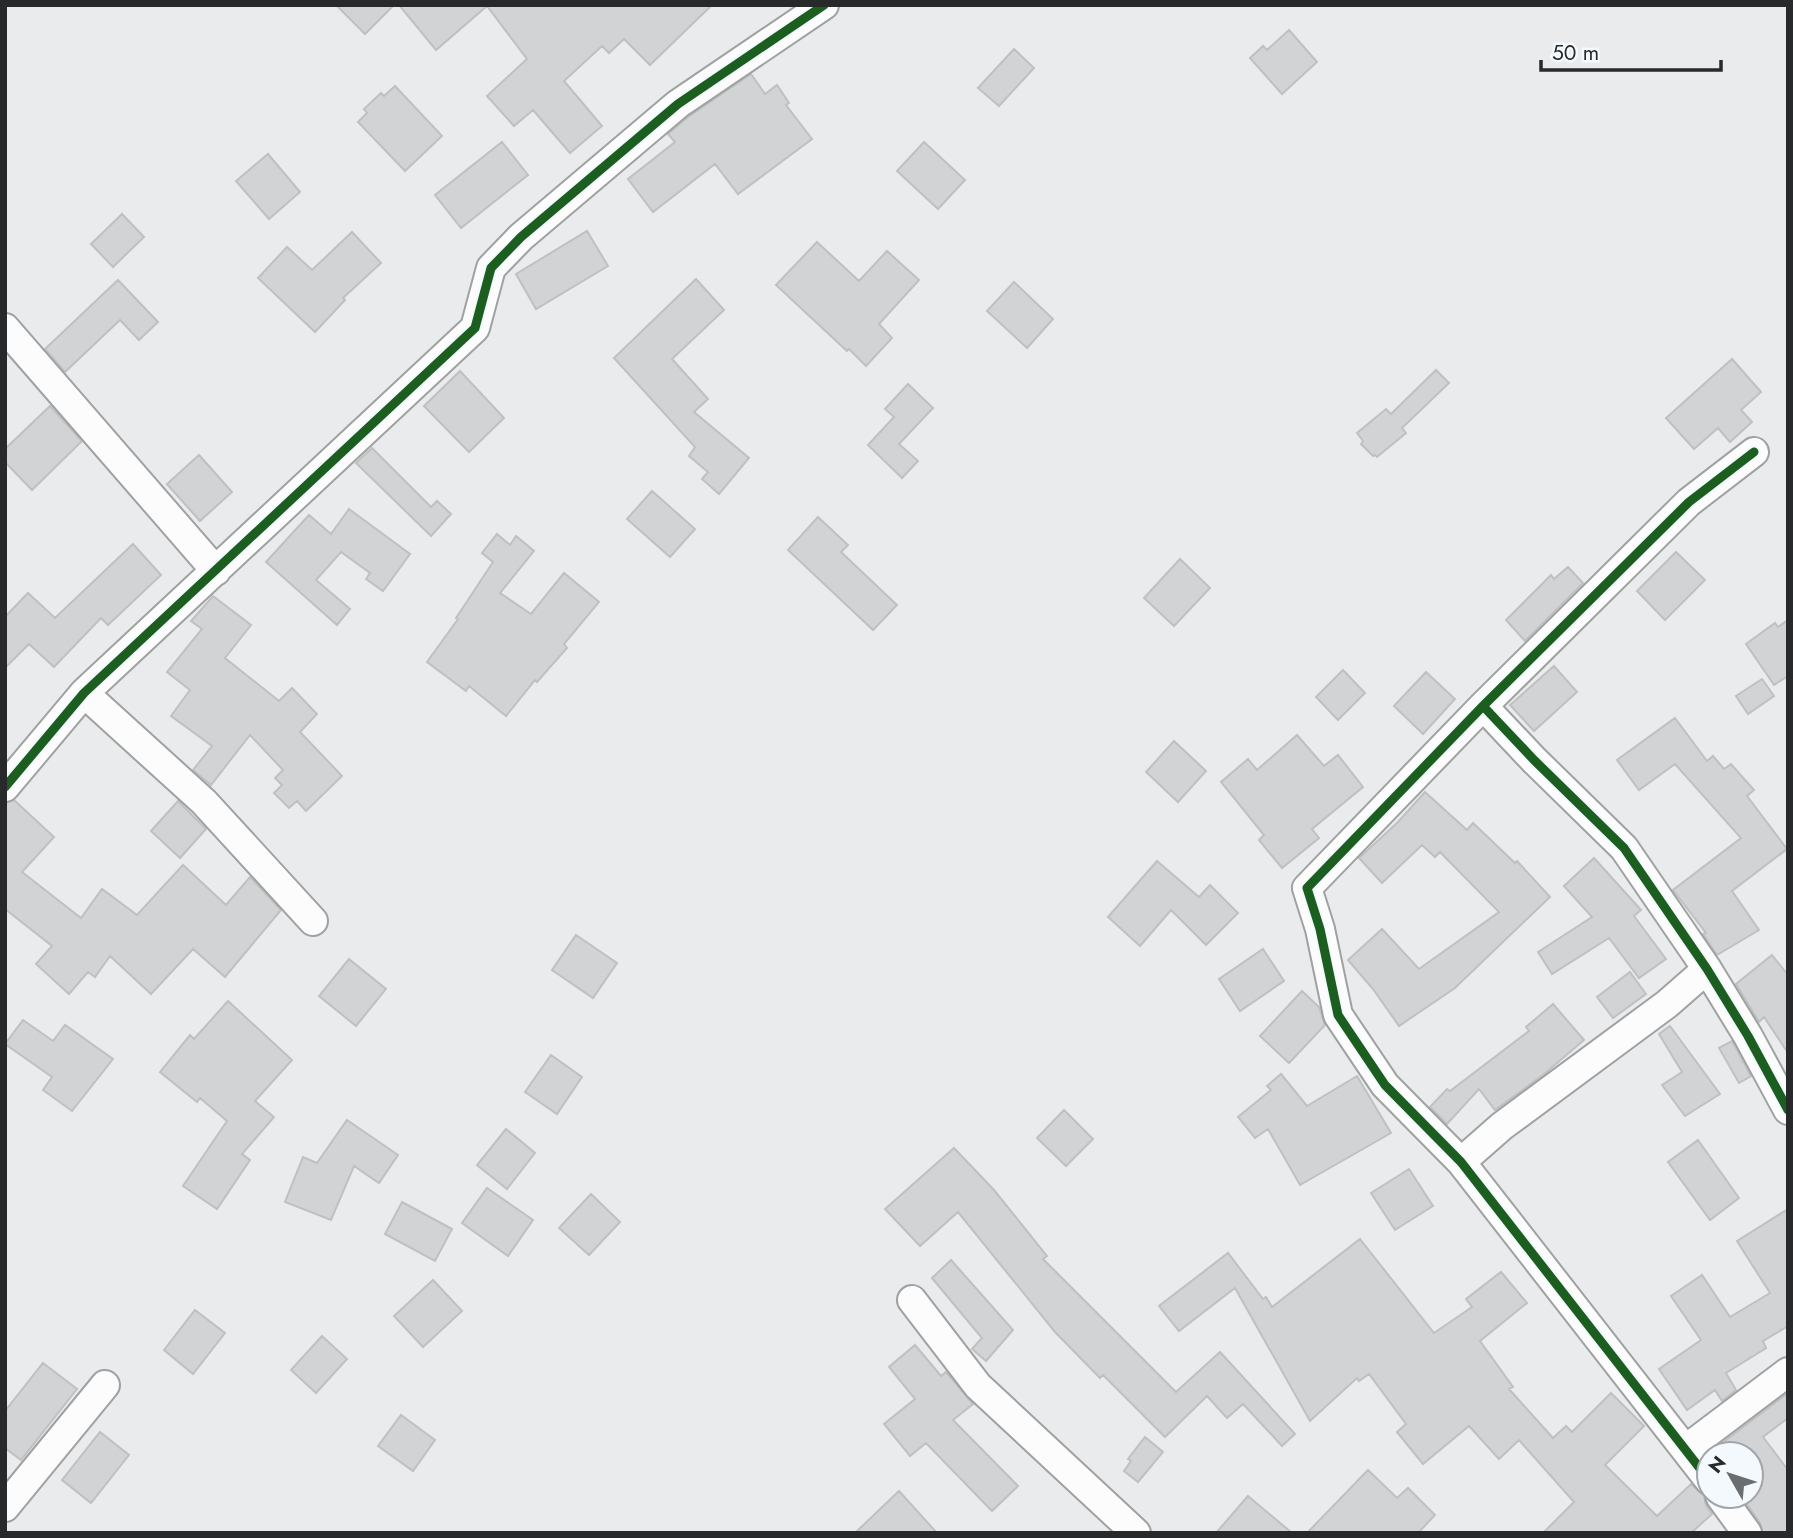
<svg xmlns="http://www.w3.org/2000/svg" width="1793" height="1538" font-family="Jost,sans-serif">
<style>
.building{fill:#d1d3d4;stroke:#bfc0c2;stroke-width:2}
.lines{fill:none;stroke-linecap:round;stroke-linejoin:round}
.minor-casing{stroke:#9fa1a2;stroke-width:32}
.minor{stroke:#fcfcfc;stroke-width:28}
.cycleway-casing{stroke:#f4f9fd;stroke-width:13}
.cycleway{stroke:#1b5e20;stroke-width:9}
</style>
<rect width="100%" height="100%" fill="#e9ebed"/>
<path class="building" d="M 336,5 L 394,5 L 365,34 Z
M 399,5 L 712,5 L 650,65 L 624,39 L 609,53 L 602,46 L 564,81 L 602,126 L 570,153 L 533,110 L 514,126 L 487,96 L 527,59 L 487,6 L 436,50 Z
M 1289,30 L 1317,62 L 1282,94 L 1250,58 L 1263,46 L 1267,50 Z
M 1014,49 L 1034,68 L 999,106 L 978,88 Z
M 751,74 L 765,94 L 777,85 L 789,103 L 786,105 L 812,139 L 738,194 L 715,164 L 653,212 L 628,179 L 675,142 L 668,134 L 688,117 Z
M 395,86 L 442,136 L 405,171 L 358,122 L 367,113 L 364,109 L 381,93 L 384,96 Z
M 502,142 L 528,175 L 461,228 L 435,195 Z
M 924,142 L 965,180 L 938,209 L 897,171 Z
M 268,154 L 300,192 L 269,219 L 236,181 Z
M 122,214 L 144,237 L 113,267 L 91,244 Z
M 587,231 L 608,266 L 536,309 L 516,274 Z
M 352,232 L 381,263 L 343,298 L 345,300 L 315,332 L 258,278 L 287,247 L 312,270 Z
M 817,242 L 859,281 L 887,251 L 919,280 L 879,324 L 892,338 L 866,366 L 849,349 L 847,351 L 776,285 Z
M 696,279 L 724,310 L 672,359 L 708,399 L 694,412 L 749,458 L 719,494 L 702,479 L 708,472 L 689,456 L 695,447 L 614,358 Z
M 118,280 L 158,322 L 139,340 L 120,320 L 65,372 L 45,349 Z
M 1014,282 L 1053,319 L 1027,348 L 987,311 Z
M 1732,359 L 1761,392 L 1741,410 L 1752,422 L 1730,442 L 1718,428 L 1694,449 L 1666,418 Z
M 1436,370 L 1449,383 L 1402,428 L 1406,433 L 1377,457 L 1375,455 L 1373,456 L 1361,444 L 1363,441 L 1357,433 L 1386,409 L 1391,414 Z
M 460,371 L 504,418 L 469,452 L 424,406 Z
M 908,384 L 933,408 L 899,444 L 918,461 L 902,478 L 868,445 L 894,417 L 885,409 Z
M 50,406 L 82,441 L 32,490 L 5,462 L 5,449 Z
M 372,448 L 431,507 L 437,501 L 451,514 L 431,536 L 356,463 Z
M 199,455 L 232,492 L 200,521 L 167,484 Z
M 652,491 L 695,529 L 670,557 L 627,519 Z
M 349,509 L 410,554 L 383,591 L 366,579 L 370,573 L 341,552 L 316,580 L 350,609 L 337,625 L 266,562 L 309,515 L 331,534 Z
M 818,517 L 848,545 L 841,552 L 897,605 L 873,630 L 788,550 Z
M 497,534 L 510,545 L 516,536 L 534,551 L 500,593 L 531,614 L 564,573 L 599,602 L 564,644 L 567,648 L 537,682 L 535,680 L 506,716 L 469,686 L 466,691 L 427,662 L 458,619 L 456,618 L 493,562 L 482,553 Z
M 133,544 L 161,575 L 108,625 L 101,618 L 54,667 L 29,644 L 5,668 L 5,617 L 28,593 L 55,618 Z
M 1676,552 L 1705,580 L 1665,620 L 1637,591 Z
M 1180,559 L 1210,588 L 1174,626 L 1144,598 Z
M 1568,567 L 1583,583 L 1525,641 L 1506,620 L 1551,575 L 1554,579 Z
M 213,596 L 251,625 L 225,658 L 279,701 L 292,688 L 317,714 L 300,732 L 342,776 L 306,811 L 297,801 L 289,808 L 274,793 L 282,785 L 275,778 L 283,770 L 250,735 L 211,785 L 193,770 L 212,746 L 171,716 L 190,690 L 167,672 L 202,629 L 191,621 Z
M 1788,620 L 1788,676 L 1774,685 L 1746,644 L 1775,623 L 1778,627 Z
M 1554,666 L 1577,692 L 1534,731 L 1510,705 Z
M 1343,670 L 1365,693 L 1338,720 L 1316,697 Z
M 1426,672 L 1455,699 L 1423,734 L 1394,706 Z
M 1762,679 L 1774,696 L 1748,714 L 1736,696 Z
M 1675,718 L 1707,761 L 1713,756 L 1724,769 L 1731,764 L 1754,790 L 1747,796 L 1787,849 L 1732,891 L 1759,930 L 1717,955 L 1703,934 L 1706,933 L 1673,890 L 1741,838 L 1675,764 L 1639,790 L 1617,760 Z
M 1297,735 L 1324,766 L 1338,755 L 1363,787 L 1312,829 L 1319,838 L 1282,868 L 1259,840 L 1264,835 L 1221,782 L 1248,759 L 1257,770 Z
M 1174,741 L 1206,771 L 1178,802 L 1146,772 Z
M 1425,792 L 1467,830 L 1473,823 L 1515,863 L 1517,861 L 1550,897 L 1455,988 L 1399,1026 L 1373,989 L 1348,960 L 1382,929 L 1419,969 L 1499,912 L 1440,852 L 1435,857 L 1422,845 L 1382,883 L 1359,858 L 1398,822 Z
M 14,800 L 54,837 L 22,872 L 81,918 L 102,889 L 137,915 L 183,865 L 226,905 L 250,877 L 281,910 L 225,977 L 193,949 L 151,994 L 110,956 L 95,977 L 88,972 L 69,994 L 36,964 L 52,946 L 5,909 L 5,803 Z
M 178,801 L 206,829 L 180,858 L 151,831 Z
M 1594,858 L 1641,910 L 1634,916 L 1666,959 L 1639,978 L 1609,938 L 1552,974 L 1538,952 L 1592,917 L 1564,886 Z
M 1157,861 L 1199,897 L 1210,885 L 1238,913 L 1206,945 L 1171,910 L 1140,946 L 1108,917 Z
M 576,935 L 617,963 L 593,998 L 552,970 Z
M 1263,949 L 1284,981 L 1240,1011 L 1219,979 Z
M 1772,955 L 1788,975 L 1788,1053 L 1764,1017 L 1759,1022 L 1736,984 Z
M 349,959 L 386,989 L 356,1026 L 319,996 Z
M 1630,972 L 1646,994 L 1613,1018 L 1597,997 Z
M 1302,991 L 1319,1007 L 1325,1025 L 1289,1063 L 1260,1036 Z
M 228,1001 L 292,1060 L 255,1101 L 274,1117 L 242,1154 L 250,1160 L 217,1209 L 183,1186 L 227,1121 L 200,1098 L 197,1102 L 160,1072 L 190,1035 L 194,1039 Z
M 1553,1004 L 1584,1040 L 1543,1075 L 1495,1110 L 1479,1089 L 1447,1124 L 1430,1107 L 1447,1089 L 1450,1091 L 1529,1031 L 1526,1027 Z
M 23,1020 L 53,1041 L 65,1025 L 113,1059 L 72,1111 L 43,1090 L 52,1077 L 5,1044 Z
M 1670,1026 L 1720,1094 L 1685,1116 L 1662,1085 L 1682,1072 L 1659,1034 Z
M 1732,1041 L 1751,1076 L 1739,1083 L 1719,1048 Z
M 551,1055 L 582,1077 L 557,1114 L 525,1092 Z
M 1281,1074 L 1307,1106 L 1357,1076 L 1391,1133 L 1300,1185 L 1268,1129 L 1255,1138 L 1238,1117 L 1271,1090 L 1267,1086 Z
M 1064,1110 L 1093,1139 L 1066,1166 L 1037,1138 Z
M 347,1120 L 398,1155 L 379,1183 L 354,1166 L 331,1220 L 285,1202 L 303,1157 L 317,1163 Z
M 506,1129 L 535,1153 L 507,1189 L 477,1165 Z
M 1698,1140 L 1739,1198 L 1710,1220 L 1668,1162 Z
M 954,1148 L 994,1190 L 1047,1256 L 1043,1259 L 1176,1392 L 1220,1352 L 1295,1434 L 1282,1446 L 1243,1404 L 1227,1418 L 1207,1396 L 1165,1437 L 1103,1375 L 1100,1378 L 1055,1332 L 958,1212 L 920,1246 L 885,1209 Z
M 1409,1169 L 1433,1206 L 1395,1230 L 1371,1193 Z
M 487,1188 L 533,1220 L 508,1256 L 462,1223 Z
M 591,1194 L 620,1222 L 589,1255 L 559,1228 Z
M 402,1202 L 452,1229 L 435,1261 L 385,1234 Z
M 1788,1209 L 1788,1326 L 1763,1341 L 1766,1348 L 1726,1373 L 1736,1390 L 1722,1401 L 1715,1390 L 1687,1410 L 1659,1369 L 1701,1340 L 1671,1296 L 1702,1275 L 1730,1317 L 1770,1293 L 1737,1241 Z
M 1360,1239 L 1434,1333 L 1472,1307 L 1466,1299 L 1501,1272 L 1527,1303 L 1480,1341 L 1513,1387 L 1509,1389 L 1553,1438 L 1566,1426 L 1572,1432 L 1611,1393 L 1644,1426 L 1605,1465 L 1657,1516 L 1691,1484 L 1704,1496 L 1706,1505 L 1712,1514 L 1691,1533 L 1543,1533 L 1574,1502 L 1519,1440 L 1499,1459 L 1469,1426 L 1423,1464 L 1397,1432 L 1406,1424 L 1369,1374 L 1359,1381 L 1357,1378 L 1310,1421 L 1235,1288 L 1179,1331 L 1159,1306 L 1228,1253 L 1263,1299 L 1266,1297 L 1272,1307 Z
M 951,1260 L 1013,1330 L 986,1361 L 972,1349 L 982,1338 L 932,1278 Z
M 433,1280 L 462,1311 L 423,1347 L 394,1316 Z
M 195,1310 L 225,1333 L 193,1374 L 164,1350 Z
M 322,1336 L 347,1359 L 316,1393 L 291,1370 Z
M 915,1345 L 941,1376 L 946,1372 L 973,1404 L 953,1420 L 1018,1486 L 992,1511 L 926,1443 L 910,1456 L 884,1424 L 915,1399 L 889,1367 Z
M 43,1363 L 77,1389 L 21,1460 L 5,1448 L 5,1411 Z
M 1788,1393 L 1788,1418 L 1763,1437 L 1788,1470 L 1788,1533 L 1763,1533 L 1760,1523 L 1741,1496 L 1751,1496 L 1751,1454 L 1709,1453 Z
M 401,1415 L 435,1440 L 413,1471 L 378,1446 Z
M 100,1432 L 129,1455 L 91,1503 L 62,1480 Z
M 1145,1437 L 1163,1452 L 1138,1482 L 1124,1471 L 1131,1461 L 1128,1459 Z
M 1368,1470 L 1397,1498 L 1408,1488 L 1435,1515 L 1418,1533 L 1307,1533 Z
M 899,1491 L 937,1533 L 855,1533 Z
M 1248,1496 L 1292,1533 L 1216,1533 Z"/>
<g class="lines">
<defs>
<path id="minor" d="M 5,328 L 216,571
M 84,693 L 204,802 L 313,921
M 1483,706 L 1534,760 L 1624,848 L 1707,969 L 1748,1036 L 1788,1110
M 5,787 L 84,693 L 475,328 L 491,268 L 521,237 L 678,104 L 824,5
M 1461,1162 L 1502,1126 L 1667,1004 L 1707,969
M 912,1300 L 978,1386 L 1136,1533
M 1686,1449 L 1788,1372
M 1709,1480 L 1461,1162 L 1385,1085 L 1338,1015 L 1320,929 L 1307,888 L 1483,706 L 1689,502 L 1754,452
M 1720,1496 L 1747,1533
M 5,1507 L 105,1385"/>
</defs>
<use href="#minor" class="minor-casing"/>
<use href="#minor" class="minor"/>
<defs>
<path id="cycleway" d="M 1483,706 L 1534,760 L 1624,848 L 1707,969 L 1748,1036 L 1788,1110
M 5,787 L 84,693 L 475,328 L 491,268 L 521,237 L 678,104 L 824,5
M 1709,1480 L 1461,1162 L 1385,1085 L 1338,1015 L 1320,929 L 1307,888 L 1483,706 L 1689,502 L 1754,452"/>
</defs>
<use href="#cycleway" class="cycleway-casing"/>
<use href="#cycleway" class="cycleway"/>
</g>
<rect width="1793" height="1538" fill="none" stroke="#27292b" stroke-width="14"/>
<g transform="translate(1730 1475) rotate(309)"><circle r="33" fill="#f4f9fd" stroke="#a2a6a9" stroke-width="2"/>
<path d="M0-5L12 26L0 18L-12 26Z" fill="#6b6d6f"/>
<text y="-10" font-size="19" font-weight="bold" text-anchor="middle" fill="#27292b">N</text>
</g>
<path d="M1541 60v10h180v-10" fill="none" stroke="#27292b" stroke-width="3.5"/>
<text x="1552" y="60" font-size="21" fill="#27292b" stroke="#f4f9fd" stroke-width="5" paint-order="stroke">50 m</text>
</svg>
